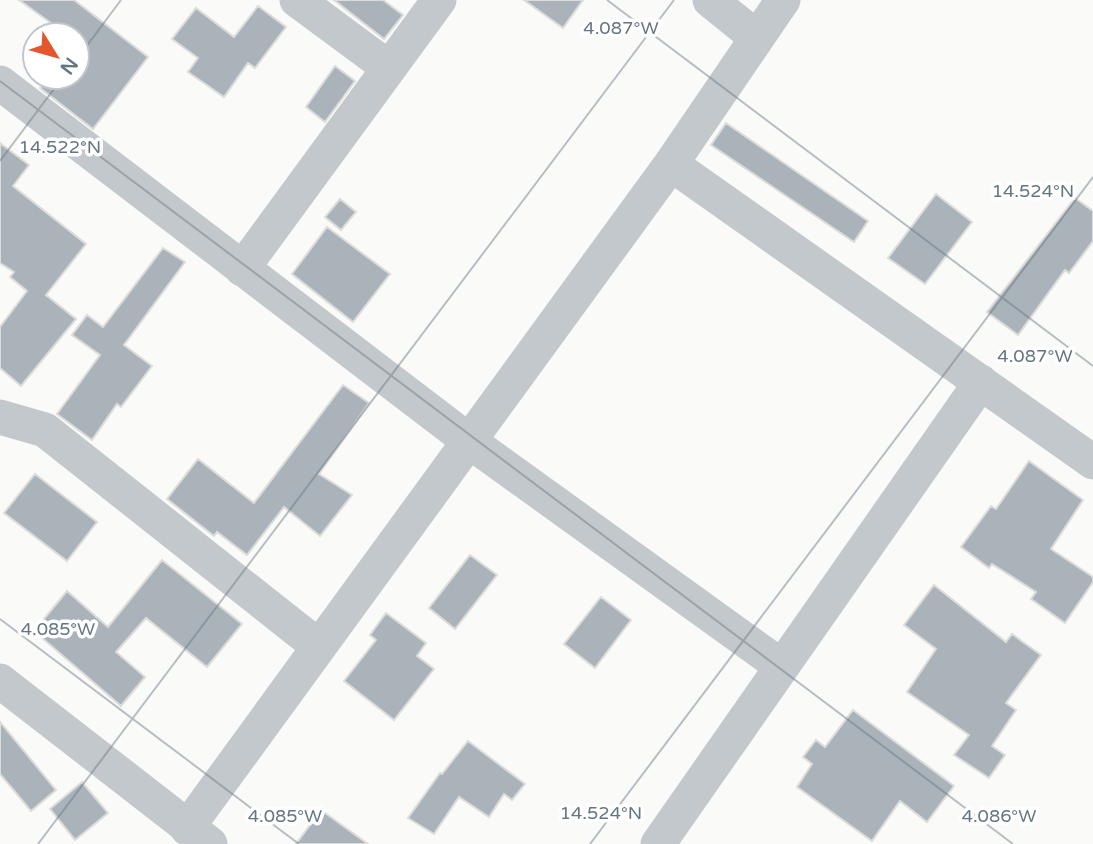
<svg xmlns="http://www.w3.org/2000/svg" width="1093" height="844" font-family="'Varela Round',sans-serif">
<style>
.building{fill:#aab3b9;stroke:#dcdcda;stroke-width:2}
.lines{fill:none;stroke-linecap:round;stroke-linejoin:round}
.minor{stroke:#c3c8cc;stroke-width:35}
.ticks{fill:none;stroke:#657683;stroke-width:2;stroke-opacity:0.45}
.ticks-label{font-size:18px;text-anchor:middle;fill:#657683;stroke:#fff;stroke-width:7;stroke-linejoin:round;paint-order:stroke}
</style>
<rect width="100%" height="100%" fill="#fafaf8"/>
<path class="building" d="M 19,0 L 74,0 L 148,57 L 93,129 L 40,88 L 49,77 L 77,77 L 77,35 L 49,35 L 55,26 Z
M 334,0 L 383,0 L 403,15 L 384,39 Z
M 524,0 L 583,0 L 563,28 Z
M 258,6 L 286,27 L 255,68 L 248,63 L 224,97 L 188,72 L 198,58 L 172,39 L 196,8 L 234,37 Z
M 335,66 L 355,81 L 325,122 L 306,107 Z
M 726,123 L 868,221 L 854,242 L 711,145 Z
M 0,143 L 29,165 L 13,186 L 86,244 L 46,295 L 76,319 L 21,386 L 0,368 L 0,327 L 27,291 L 10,277 L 14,272 L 0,263 Z
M 936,194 L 972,222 L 925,284 L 888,258 Z
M 1075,198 L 1093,211 L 1093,241 L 1069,273 L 1065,270 L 1018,335 L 987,312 Z
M 340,199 L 356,212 L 341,230 L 325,217 Z
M 327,227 L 390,274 L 353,322 L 292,274 Z
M 163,248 L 185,262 L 124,345 L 152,366 L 121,407 L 117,404 L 92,440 L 57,414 L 100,355 L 72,335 L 87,315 L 103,327 Z
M 343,385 L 369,403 L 319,474 L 352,495 L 320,536 L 284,507 L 247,555 L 217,532 L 214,536 L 167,499 L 198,459 L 254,503 Z
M 1029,461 L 1083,500 L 1051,549 L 1093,577 L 1093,582 L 1065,623 L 1031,599 L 1036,592 L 992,564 L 989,568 L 961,547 L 991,506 L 996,509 Z
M 35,474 L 97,522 L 67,561 L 4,513 Z
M 470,555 L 497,575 L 455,629 L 429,608 Z
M 162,560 L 242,624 L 207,667 L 146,618 L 116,652 L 145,677 L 121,706 L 34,631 L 67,591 L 108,627 Z
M 934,585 L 1006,642 L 1012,634 L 1041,655 L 1006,703 L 1016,710 L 992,746 L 1005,755 L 989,778 L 954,755 L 969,735 L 907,692 L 936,649 L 904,625 Z
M 601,597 L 631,620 L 595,668 L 564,644 Z
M 386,613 L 426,643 L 417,656 L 434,669 L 394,720 L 344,681 L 376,640 L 370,635 Z
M 853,710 L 954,786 L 927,822 L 900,801 L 872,841 L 797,787 L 812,764 L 803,757 L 816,740 L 825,747 Z
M 0,722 L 56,790 L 31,811 L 0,774 Z
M 468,741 L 525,784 L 512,800 L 504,794 L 489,817 L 459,797 L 434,834 L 408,818 L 440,773 L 442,774 Z
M 82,782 L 108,813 L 75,840 L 50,809 Z
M 321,810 L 368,844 L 296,844 Z"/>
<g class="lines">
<path class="minor" d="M 297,0 L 389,68
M 710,0 L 756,37
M 0,83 L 469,441 L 781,666
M 671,164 L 1093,462
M 242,269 L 439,0
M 0,417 L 45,430 L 318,646
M 0,681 L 210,844
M 187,828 L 671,164 L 783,0
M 658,844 L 981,382"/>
</g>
<path class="ticks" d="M 607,0 L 1093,366M 77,59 L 121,0M 0,81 L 1013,844M 0,161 L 63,77M 0,619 L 299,844M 38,844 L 674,0M 590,844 L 1093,177"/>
<g class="ticks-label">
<text x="621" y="34">4.087°W</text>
<text x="60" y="153">14.522°N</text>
<text x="1033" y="197">14.524°N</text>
<text x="1035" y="362">4.087°W</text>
<text x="58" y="635">4.085°W</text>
<text x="601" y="819">14.524°N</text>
<text x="285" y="822">4.085°W</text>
<text x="999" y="822">4.086°W</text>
</g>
<g transform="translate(56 56) rotate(127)"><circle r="33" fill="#ffffff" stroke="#c1c8cd" stroke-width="2"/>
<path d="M0-5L12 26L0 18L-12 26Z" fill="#e4572e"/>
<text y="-10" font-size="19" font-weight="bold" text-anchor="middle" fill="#657683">N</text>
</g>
</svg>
